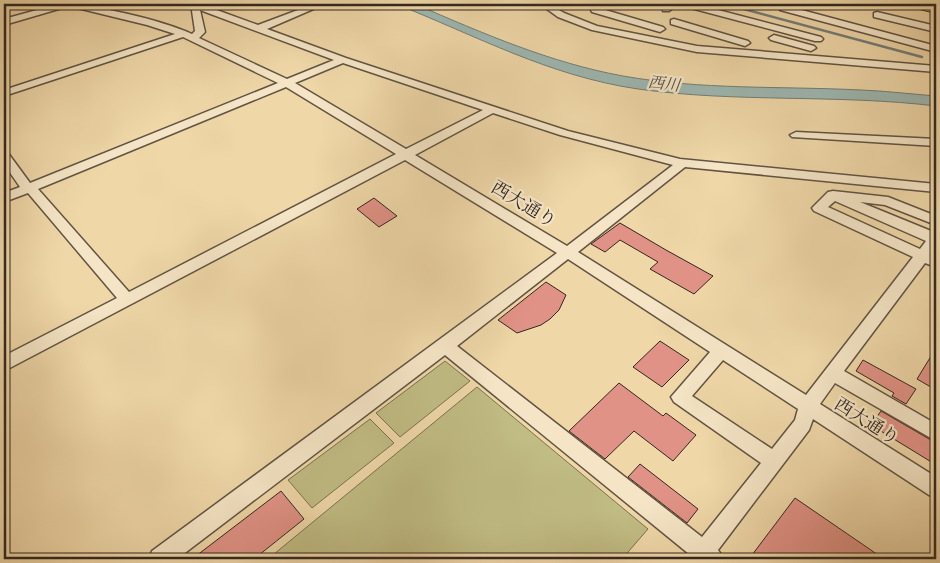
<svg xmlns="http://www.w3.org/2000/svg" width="940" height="563" font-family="'IM FELL English','Noto Serif JP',serif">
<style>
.green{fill:#c0bc83;stroke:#797252}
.water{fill:#9db7b1;stroke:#727e77}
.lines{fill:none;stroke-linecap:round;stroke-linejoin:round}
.stream{stroke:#727e77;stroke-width:2.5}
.building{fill:#e19286;stroke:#322820}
.minor-casing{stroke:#615442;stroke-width:3}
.major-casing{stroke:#322820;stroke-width:2}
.minor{fill:#f5e5c6;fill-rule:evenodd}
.major{fill:#efd7a8;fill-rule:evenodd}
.labels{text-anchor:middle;stroke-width:4.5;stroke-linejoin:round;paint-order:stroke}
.far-water-label{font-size:16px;font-style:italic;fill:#4d4c44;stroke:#f5e5c6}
.street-label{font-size:18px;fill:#322820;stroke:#f5e5c6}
</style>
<rect width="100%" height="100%" fill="#efd7a8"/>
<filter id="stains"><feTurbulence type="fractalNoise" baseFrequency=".004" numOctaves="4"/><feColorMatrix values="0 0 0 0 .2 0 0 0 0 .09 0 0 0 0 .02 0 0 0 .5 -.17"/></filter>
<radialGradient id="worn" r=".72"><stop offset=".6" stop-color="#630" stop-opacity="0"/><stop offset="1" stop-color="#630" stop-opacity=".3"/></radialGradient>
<path class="green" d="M 445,361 L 470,381 L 400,437 L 376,413 Z
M 477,387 L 648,529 L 622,559 L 268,559 Z
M 370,419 L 394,443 L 312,508 L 288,480 Z"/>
<path class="water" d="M 396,4 L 415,4 C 482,33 551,63 623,76 C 701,90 781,86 861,90 C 886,91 911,94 936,96 L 936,106 C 837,94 737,103 638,89 C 549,76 477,36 396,4 Z"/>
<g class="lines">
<path class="stream" d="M 725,4 L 922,57"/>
</g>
<path class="building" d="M 374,198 L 397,216 L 379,227 L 357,209 Z
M 620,223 L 666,250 L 713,276 L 694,294 L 650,269 L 658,262 L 620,240 L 605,252 L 591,244 Z
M 546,282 L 566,295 L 559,310 L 550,319 L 541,325 L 517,333 L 498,320 Z
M 660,341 L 689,360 L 662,387 L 633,367 Z
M 936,348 L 936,390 L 917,379 Z
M 863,360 L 916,389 L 906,404 L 892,396 L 894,393 L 856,371 Z
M 619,383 L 663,416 L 666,413 L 696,435 L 673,461 L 634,431 L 605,459 L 569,431 Z
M 881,411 L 936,443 L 936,456 L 933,463 L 871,425 Z
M 640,464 L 698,509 L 687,523 L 628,477 Z
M 281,491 L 304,519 L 254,559 L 192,559 Z
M 795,498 L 884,559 L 749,559 Z"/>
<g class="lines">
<defs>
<path id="minor" d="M 59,4 C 94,4 161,20 192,34 L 195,31 L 191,4 L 200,4 L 258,25 L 314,4 L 325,4 L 267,29 L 346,58 L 568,131 L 680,159 L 936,184 L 936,192 L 685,167 L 578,252 L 806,395 L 913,257 L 814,211 L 812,208 L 828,192 L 833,191 L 888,197 L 936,216 L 936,225 L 885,205 L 860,202 L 936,233 L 936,248 L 931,254 L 936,256 L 936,267 L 925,263 L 844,371 L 936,424 L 936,441 L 835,383 L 820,404 L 936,477 L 936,497 L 929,495 L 813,419 L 809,430 L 718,550 L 724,559 L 687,559 L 689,554 L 445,355 L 177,559 L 149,559 L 152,551 L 557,253 L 405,160 L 4,371 L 4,356 L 117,298 L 28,193 L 4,202 L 4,193 L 20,187 L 4,164 L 4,152 L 8,153 L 30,183 L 278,83 L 183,37 L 4,96 L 4,90 L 175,34 L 147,25 L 69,6 L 4,25 L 4,19 ZM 200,10 L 334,60 L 287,79 L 199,38 L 205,32 ZM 343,63 L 483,110 L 406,149 L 295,83 ZM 286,87 L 396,154 L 129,292 L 38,189 ZM 493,113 L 560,135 L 673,165 L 567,246 L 415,155 ZM 835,201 L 926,241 L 920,249 L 828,207 ZM 568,259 L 710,352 L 671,397 L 674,402 L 761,463 L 702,537 L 457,346 ZM 723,360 L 798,409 L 795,420 L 772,449 L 692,396 Z
M 540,4 L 549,4 L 564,13 L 597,26 L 697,46 L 936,66 L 936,72 L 697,52 L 592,30 L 558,17 Z
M 668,4 L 678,4 L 669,11 L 663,11 L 663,7 Z
M 682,4 L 695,4 L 821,37 L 823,39 L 821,41 L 815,41 L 683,6 Z
M 834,4 L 843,4 L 838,7 Z
M 783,5 L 936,46 L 936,52 L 780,10 L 780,6 Z
M 595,7 L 663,27 L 665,29 L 660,32 L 592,12 L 591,10 Z
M 877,12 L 936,26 L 936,32 L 874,17 L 874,13 Z
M 674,19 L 748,41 L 750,43 L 745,46 L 671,24 L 671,20 Z
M 774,35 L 814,46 L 816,48 L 811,51 L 771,40 L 769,38 Z
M 796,132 L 936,139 L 936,146 L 792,137 L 790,135 Z"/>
<path id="major" d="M 906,4 L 925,4 L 936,7 L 936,13 L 908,6 Z"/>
</defs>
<use href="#minor" class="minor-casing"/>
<use href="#major" class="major-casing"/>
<use href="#minor" class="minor"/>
<use href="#major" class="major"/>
</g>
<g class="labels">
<g class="far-water-label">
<text transform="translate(664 83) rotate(7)" y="6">西川</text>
</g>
<g class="street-label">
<text transform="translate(524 204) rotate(31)" y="6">西大通り</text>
<text transform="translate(867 421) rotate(32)" y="6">西大通り</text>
</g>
</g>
<rect width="940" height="563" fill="none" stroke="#efd7a8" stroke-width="20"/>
<rect x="5" y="5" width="930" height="553" fill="none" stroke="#322820" stroke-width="2.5"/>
<rect x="10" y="10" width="920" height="543" fill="none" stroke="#322820"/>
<rect width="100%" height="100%" filter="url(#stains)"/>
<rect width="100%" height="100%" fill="url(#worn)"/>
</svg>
